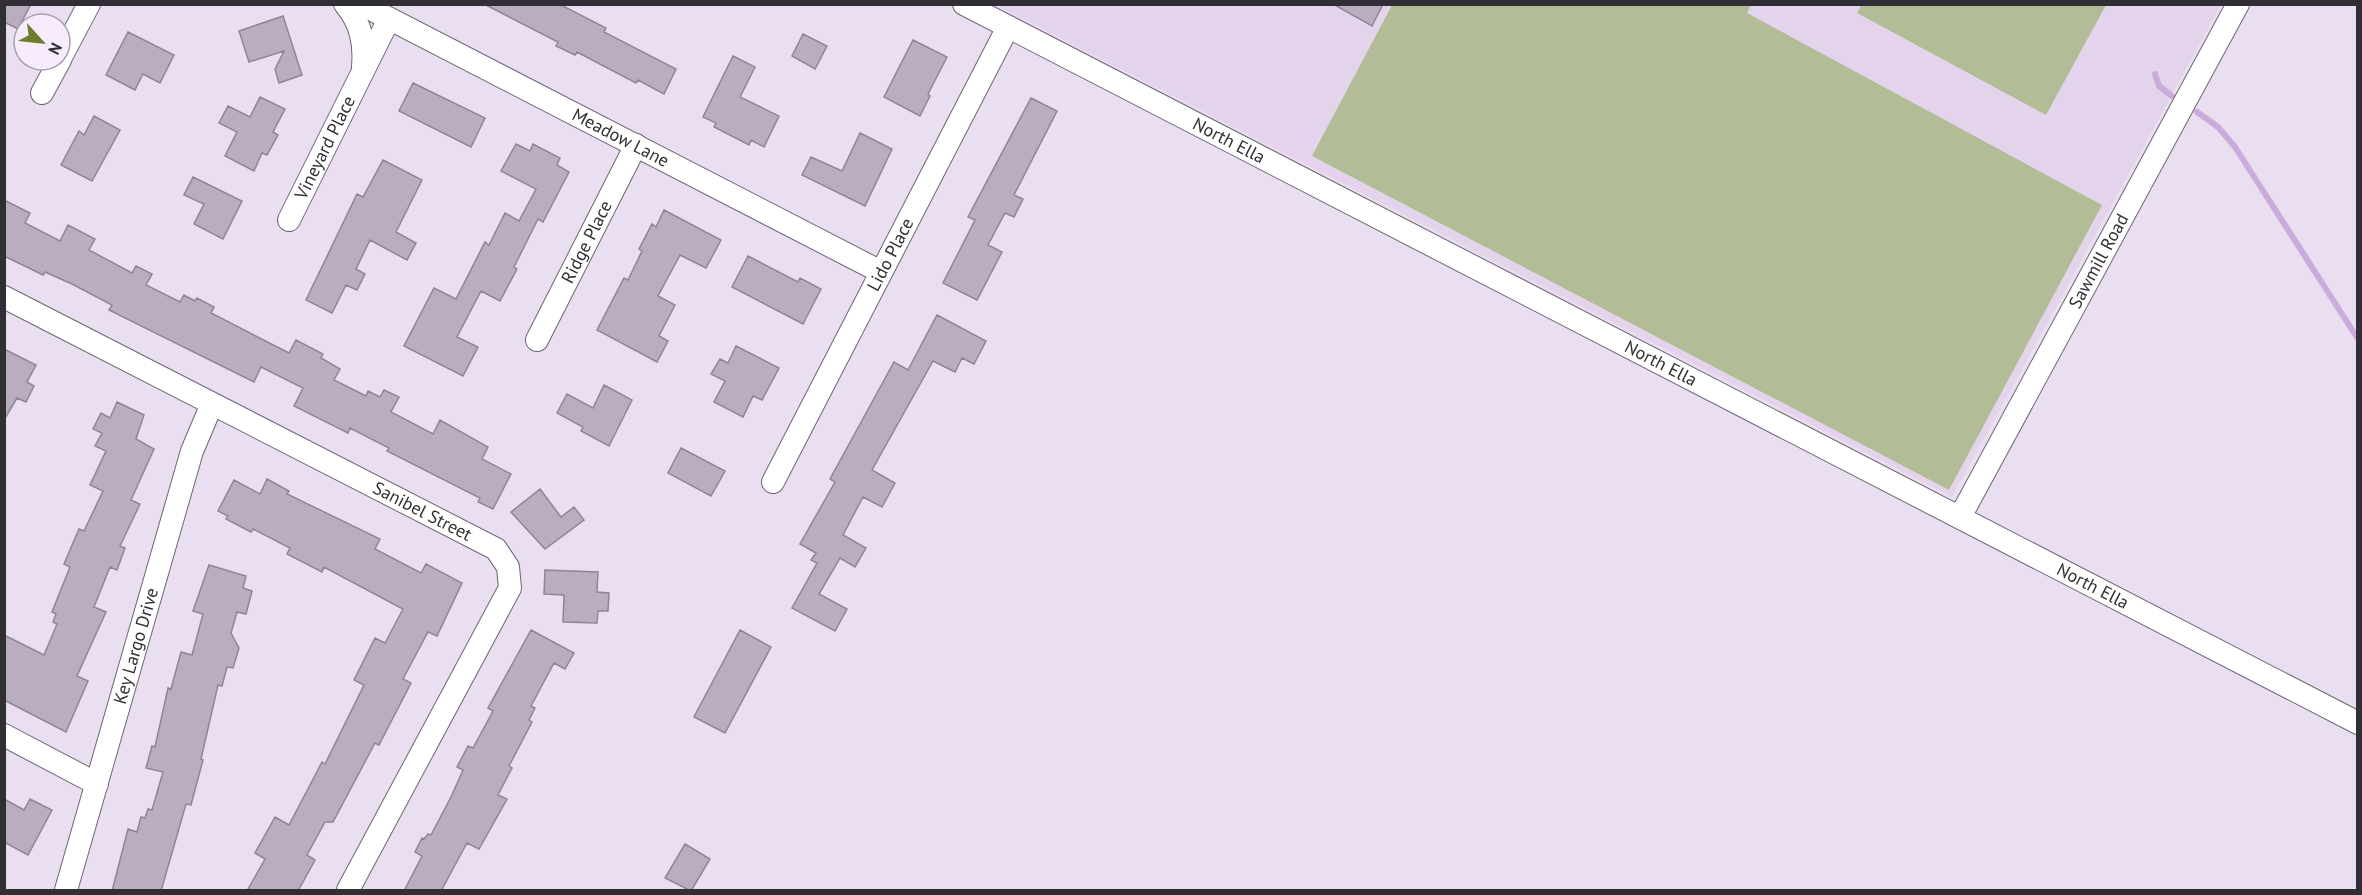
<svg xmlns="http://www.w3.org/2000/svg" width="2362" height="895" font-family="'PT Sans',sans-serif">
<style>
.built{fill:#e3d4ec}
.green{fill:#b2bd97}
.lines{fill:none;stroke-linecap:round;stroke-linejoin:round}
.stream{stroke:#caabdb;stroke-width:6}
.building{fill:#b8aebe;stroke:#8f8595;stroke-width:1.5}
.minor-casing{stroke:#6e6574;stroke-width:24}
.minor{stroke:#fff;stroke-width:22}
.labels{text-anchor:middle;stroke-width:5;stroke-linejoin:round;paint-order:stroke}
.street-label{font-size:18px;fill:#322e35;stroke:#f7ecfe}
</style>
<rect width="100%" height="100%" fill="#eadff0"/>
<path class="built" d="M 996,5 L 2221,5 L 1952,497 Z"/>
<path class="green" d="M 1862,4 L 2106,4 L 2106,5 L 2046,115 L 1857,13 Z
M 1392,5 L 1751,5 L 1747,13 L 2102,205 L 1949,490 L 1312,156 Z"/>
<g class="lines">
<path class="stream" d="M 2155,74 L 2159,86 L 2172,96
M 2197,112 L 2218,127 L 2235,147 L 2358,339"/>
</g>
<path class="building" d="M 4,4 L 31,4 L 18,29 L 4,22 Z
M 484,4 L 559,4 L 606,28 L 604,32 L 676,69 L 664,94 L 638,80 L 636,83 L 577,52 L 575,55 L 556,46 L 558,42 Z
M 1333,4 L 1383,4 L 1372,26 Z
M 283,16 L 302,75 L 279,83 L 275,69 L 284,51 L 249,62 L 239,31 Z
M 128,32 L 174,55 L 160,83 L 143,74 L 135,90 L 106,75 Z
M 803,34 L 827,46 L 815,69 L 792,56 Z
M 913,40 L 947,57 L 928,94 L 930,96 L 920,116 L 884,97 Z
M 733,56 L 755,67 L 740,97 L 779,116 L 764,147 L 751,140 L 749,145 L 714,127 L 716,123 L 703,117 Z
M 413,83 L 485,118 L 471,147 L 399,111 Z
M 260,97 L 285,109 L 273,132 L 278,135 L 267,155 L 262,153 L 254,171 L 225,156 L 237,132 L 219,123 L 228,106 L 250,117 Z
M 1031,98 L 1057,111 L 1014,195 L 1023,199 L 1014,217 L 1005,213 L 988,245 L 1002,252 L 977,300 L 943,283 L 975,220 L 968,217 Z
M 94,116 L 120,130 L 92,181 L 61,165 L 79,131 L 84,135 Z
M 860,133 L 892,149 L 865,206 L 802,175 L 811,157 L 842,171 Z
M 516,144 L 530,151 L 533,144 L 560,158 L 557,165 L 569,172 L 543,222 L 538,219 L 514,267 L 517,269 L 500,301 L 481,291 L 457,337 L 478,347 L 463,376 L 404,346 L 434,288 L 456,299 L 485,242 L 489,245 L 505,213 L 519,221 L 536,189 L 501,171 Z
M 383,160 L 422,180 L 396,232 L 416,243 L 407,260 L 370,240 L 356,269 L 365,274 L 357,290 L 346,285 L 332,313 L 306,300 L 357,194 L 363,197 Z
M 193,177 L 242,201 L 223,239 L 194,224 L 204,204 L 184,195 Z
M 4,200 L 30,213 L 25,223 L 60,241 L 68,225 L 95,239 L 89,250 L 132,273 L 136,266 L 152,274 L 146,285 L 180,302 L 184,295 L 195,301 L 197,298 L 214,307 L 211,313 L 289,353 L 296,340 L 323,354 L 321,358 L 340,369 L 334,380 L 366,396 L 368,391 L 380,397 L 384,390 L 399,397 L 391,412 L 433,434 L 440,420 L 488,447 L 482,459 L 511,474 L 493,509 L 478,502 L 480,498 L 387,451 L 389,448 L 350,428 L 348,433 L 294,406 L 303,388 L 261,367 L 254,382 L 109,310 L 112,305 L 72,284 L 45,272 L 43,275 L 4,256 Z
M 664,210 L 721,240 L 706,268 L 680,255 L 658,296 L 675,305 L 659,336 L 668,341 L 657,362 L 597,330 L 624,278 L 628,280 L 642,251 L 639,249 L 652,224 L 656,227 Z
M 748,256 L 798,282 L 800,278 L 821,289 L 803,324 L 732,287 Z
M 937,315 L 986,341 L 974,364 L 962,358 L 955,372 L 933,361 L 872,470 L 895,483 L 882,507 L 863,497 L 843,535 L 866,548 L 855,567 L 840,558 L 819,594 L 847,609 L 835,631 L 792,608 L 817,563 L 811,560 L 816,553 L 800,544 L 835,482 L 830,479 L 894,362 L 908,370 Z
M 736,346 L 779,368 L 762,400 L 753,396 L 743,417 L 714,402 L 725,381 L 711,374 L 720,359 L 728,363 Z
M 4,349 L 36,365 L 27,382 L 34,386 L 26,402 L 17,398 L 4,420 Z
M 604,385 L 632,400 L 609,446 L 581,431 L 583,427 L 557,413 L 567,394 L 593,408 Z
M 117,402 L 144,415 L 136,439 L 154,449 L 131,500 L 140,504 L 120,546 L 125,548 L 117,570 L 110,567 L 94,607 L 106,612 L 77,676 L 88,681 L 66,732 L 4,700 L 4,635 L 44,655 L 57,624 L 53,622 L 56,614 L 52,612 L 70,567 L 64,564 L 79,529 L 84,531 L 103,491 L 90,485 L 106,451 L 95,446 L 102,433 L 93,429 L 101,413 L 110,418 Z
M 681,448 L 725,471 L 711,496 L 668,473 Z
M 267,479 L 289,491 L 287,494 L 380,539 L 375,549 L 421,573 L 426,564 L 462,583 L 437,636 L 428,632 L 403,679 L 411,683 L 379,745 L 375,743 L 333,822 L 325,822 L 307,855 L 315,860 L 298,891 L 247,891 L 265,859 L 255,853 L 275,817 L 289,825 L 322,762 L 325,764 L 364,685 L 354,680 L 375,638 L 385,643 L 403,609 L 324,567 L 322,572 L 287,554 L 290,548 L 253,529 L 251,532 L 226,519 L 228,516 L 218,511 L 234,480 L 260,494 Z
M 540,489 L 561,517 L 574,507 L 584,520 L 545,549 L 511,512 Z
M 209,565 L 246,576 L 243,588 L 252,591 L 246,614 L 237,612 L 231,633 L 239,648 L 233,668 L 227,667 L 222,686 L 218,685 L 201,759 L 203,760 L 191,805 L 186,804 L 161,891 L 112,891 L 128,829 L 137,832 L 141,817 L 145,818 L 148,809 L 152,810 L 163,772 L 146,768 L 152,746 L 155,747 L 168,688 L 171,689 L 181,652 L 192,655 L 203,614 L 193,611 Z
M 545,570 L 598,572 L 597,592 L 609,593 L 608,611 L 598,611 L 597,623 L 563,622 L 564,595 L 544,594 Z
M 531,630 L 574,653 L 565,669 L 554,663 L 531,706 L 535,708 L 529,720 L 532,722 L 509,766 L 512,768 L 498,795 L 507,799 L 479,849 L 467,843 L 441,891 L 404,891 L 422,856 L 415,852 L 422,838 L 424,839 L 428,834 L 431,835 L 451,797 L 463,770 L 457,767 L 468,746 L 473,748 L 493,711 L 488,708 Z
M 740,630 L 771,647 L 725,733 L 694,717 Z
M 4,799 L 24,810 L 30,799 L 52,810 L 28,855 L 4,842 Z
M 685,844 L 710,859 L 691,891 L 665,878 Z"/>
<g class="lines">
<defs>
<g id="minor">
<path d="M 345,4 C 361,23 365,43 363,67"/>
<path id="s1" d="M 361,4 L 881,272"/>
<path id="s2" d="M 964,4 L 2358,723"/>
<path d="M 60,59 L 89,4"/>
<path d="M 42,93 L 60,60"/>
<path id="s3" d="M 289,220 L 389,19"/>
<path id="s4" d="M 4,297 L 496,549 L 508,567 L 510,588 L 348,890"/>
<path id="s5" d="M 537,340 L 636,145"/>
<path id="s6" d="M 773,482 L 1008,27"/>
<path id="s7" d="M 1960,517 L 2238,4"/>
<path d="M 4,735 L 97,784"/>
<path id="s8" d="M 66,890 L 192,451 L 212,404"/>
</g>
</defs>
<use href="#minor" class="minor-casing"/>
<use href="#minor" class="minor"/>
</g>
<g class="labels">
<g class="street-label">
<text dy="6" stroke="none"><textPath href="#s1" startOffset="292">Meadow Lane</textPath></text>
<text dy="6" stroke="none"><textPath href="#s2" startOffset="298">North Ella</textPath></text>
<text dy="6" stroke="none"><textPath href="#s3" startOffset="81">Vineyard Place</textPath></text>
<text dy="6" stroke="none"><textPath href="#s5" startOffset="110">Ridge Place</textPath></text>
<text dy="6" stroke="none"><textPath href="#s6" startOffset="256">Lido Place</textPath></text>
<text dy="6" stroke="none"><textPath href="#s7" startOffset="291">Sawmill Road</textPath></text>
<text dy="6" stroke="none"><textPath href="#s2" startOffset="784">North Ella</textPath></text>
<text dy="6" stroke="none"><textPath href="#s4" startOffset="470">Sanibel Street</textPath></text>
<text dy="6" stroke="none"><textPath href="#s2" startOffset="1270">North Ella</textPath></text>
<text dy="6" stroke="none"><textPath href="#s8" startOffset="254">Key Largo Drive</textPath></text>
</g>
</g>
<rect width="2362" height="895" fill="none" stroke="#322e35" stroke-width="12"/>
<g transform="translate(42 42) rotate(117)"><circle r="28" fill="#f7ecfe" stroke="#a8a0ae" stroke-width="1.5"/>
<path d="M0-4.5L10 22L0 15L-10 22Z" fill="#6c7d2c"/>
<text y="-9" font-size="16" font-weight="bold" text-anchor="middle" fill="#322e35">N</text>
</g>
</svg>
